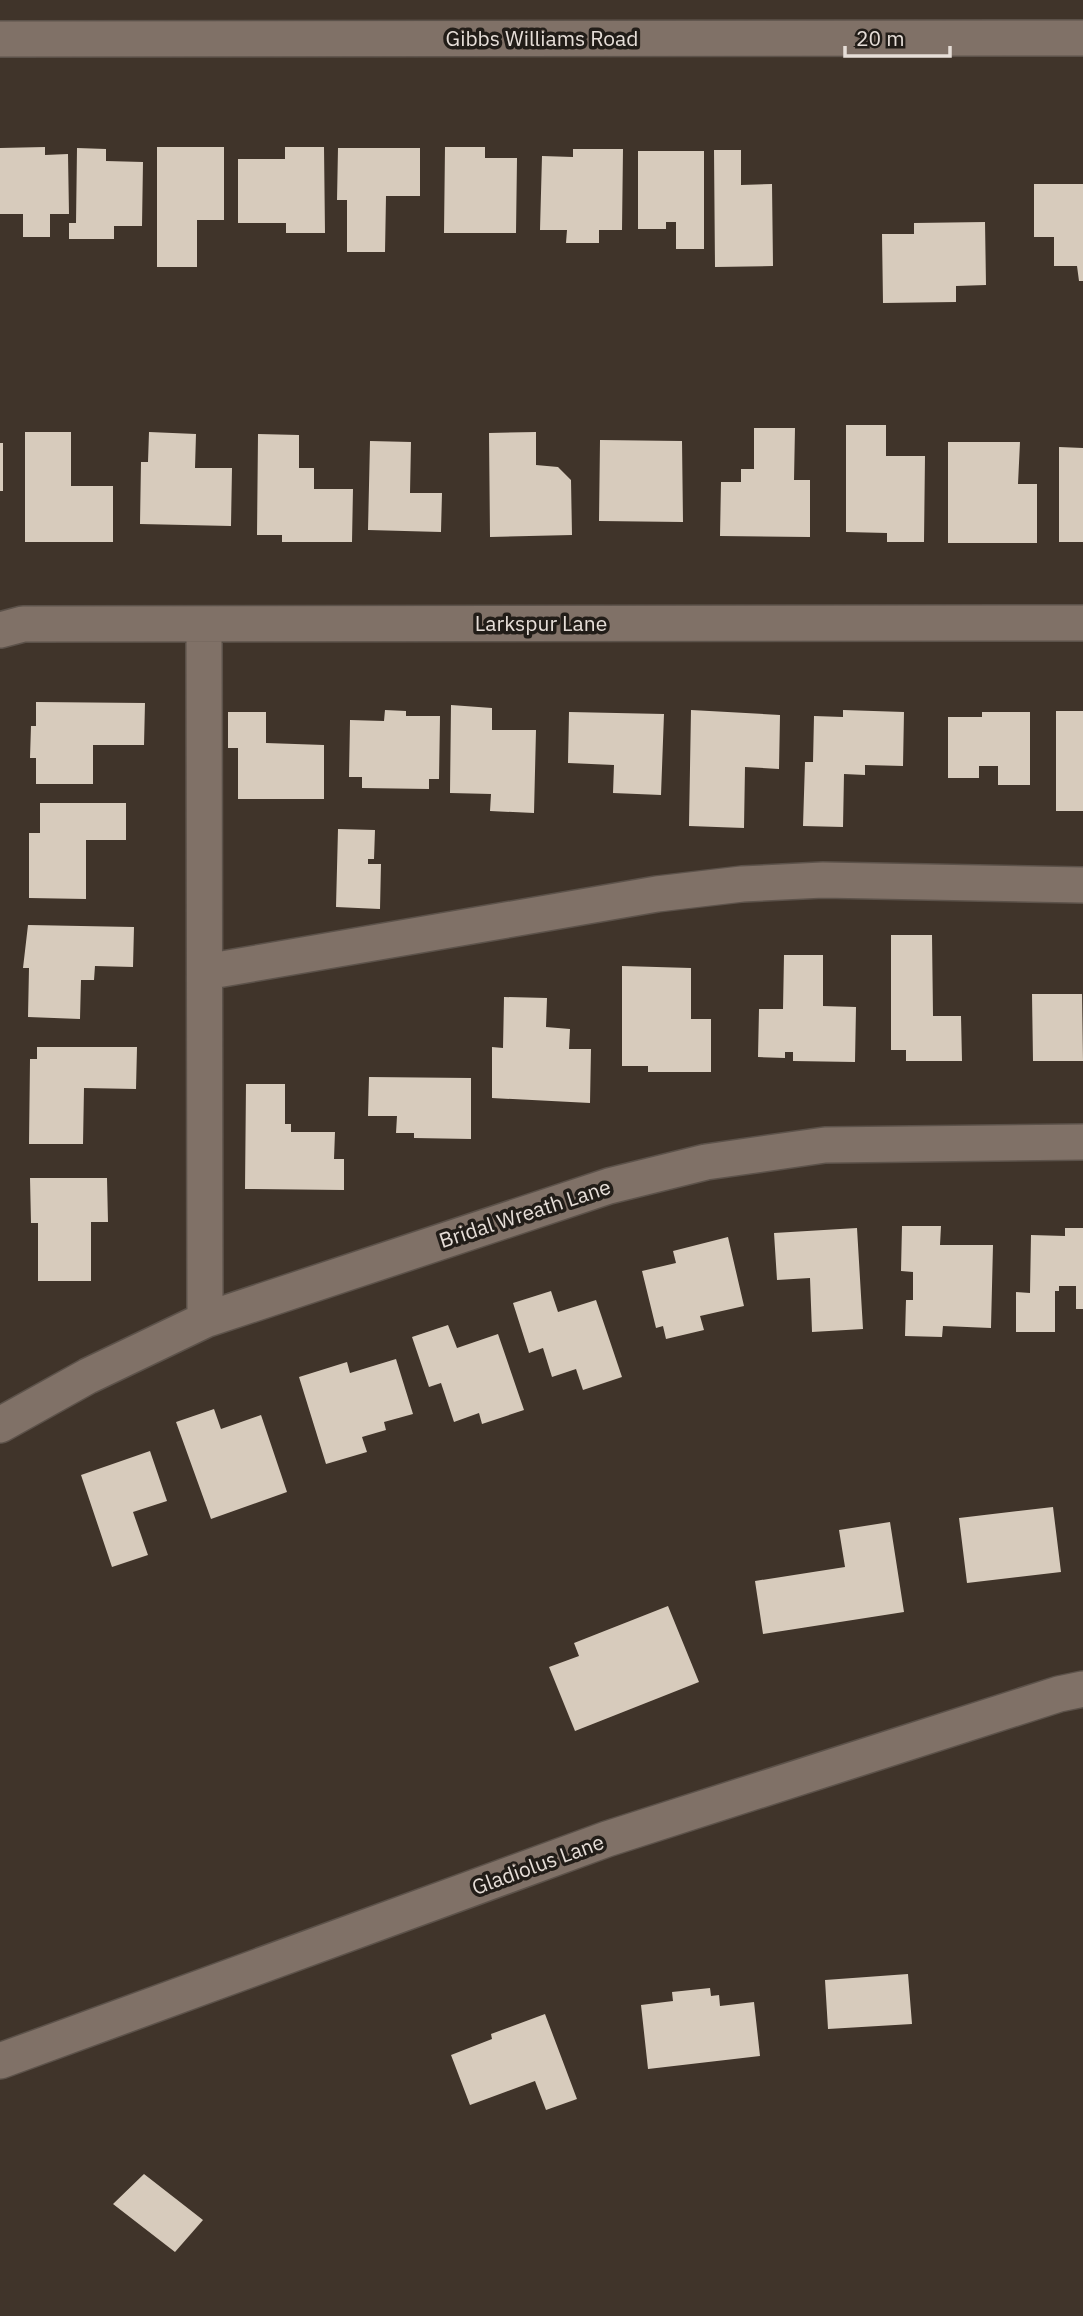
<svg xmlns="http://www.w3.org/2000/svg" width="1083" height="2316" font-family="'IBM Plex Sans',sans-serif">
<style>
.building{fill:#d7cbbc}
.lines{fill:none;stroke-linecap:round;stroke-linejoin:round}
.minor-casing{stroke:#5c524a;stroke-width:38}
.minor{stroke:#807167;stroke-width:35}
.labels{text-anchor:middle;stroke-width:7;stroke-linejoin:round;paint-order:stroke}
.street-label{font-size:21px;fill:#e6ded8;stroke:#221d18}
</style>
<rect width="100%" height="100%" fill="#40342a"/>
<path class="building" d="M 45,147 L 45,155 L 68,154 L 69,214 L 50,214 L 50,237 L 23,237 L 23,214 L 0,214 L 0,148 Z
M 157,147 L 224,147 L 224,220 L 197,220 L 197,267 L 157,267 Z
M 285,147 L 324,147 L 325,233 L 286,233 L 286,223 L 238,223 L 238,159 L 285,159 Z
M 445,147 L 485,147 L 485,158 L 517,158 L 516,233 L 444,233 Z
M 77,148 L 106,149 L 106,161 L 143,162 L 142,226 L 114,226 L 114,239 L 69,239 L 69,223 L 76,223 Z
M 338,148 L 420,148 L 420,196 L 386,196 L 385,252 L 347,252 L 347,200 L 337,200 Z
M 573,149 L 623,149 L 622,230 L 599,230 L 599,243 L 566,243 L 567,230 L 540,230 L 542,156 L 573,157 Z
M 714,150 L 741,150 L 741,185 L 772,184 L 773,266 L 715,267 Z
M 638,151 L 704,151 L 704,249 L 676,249 L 676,222 L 666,222 L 666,229 L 638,229 Z
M 1034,184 L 1083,184 L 1083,281 L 1079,281 L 1077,266 L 1054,266 L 1054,237 L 1034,237 Z
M 985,222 L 986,285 L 956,286 L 956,302 L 883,303 L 882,234 L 914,234 L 914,223 Z
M 846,425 L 886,425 L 886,456 L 925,456 L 924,542 L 887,542 L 887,533 L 846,532 Z
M 754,428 L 795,428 L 794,480 L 810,480 L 810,537 L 720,536 L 721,482 L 741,482 L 741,469 L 754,469 Z
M 25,432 L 71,432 L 71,486 L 113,486 L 113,542 L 25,542 Z
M 149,432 L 196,434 L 195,468 L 232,468 L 231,526 L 140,524 L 141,462 L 148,462 Z
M 536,432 L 536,465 L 558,467 L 571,480 L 572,535 L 490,537 L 489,433 Z
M 258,434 L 299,435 L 299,468 L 314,468 L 314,489 L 353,489 L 352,542 L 282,542 L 282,535 L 257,535 Z
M 600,440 L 682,441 L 683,522 L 599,521 Z
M 370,441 L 411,442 L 410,493 L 442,493 L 441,532 L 368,530 Z
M 948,442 L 1020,442 L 1018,484 L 1037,484 L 1037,543 L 948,543 Z
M 0,443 L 3,443 L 3,491 L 0,491 Z
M 1059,447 L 1083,448 L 1083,542 L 1059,542 Z
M 36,702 L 145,703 L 144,745 L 93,745 L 93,784 L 36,784 L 36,758 L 30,758 L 31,726 L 36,726 Z
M 451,705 L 492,708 L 492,730 L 536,730 L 534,813 L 490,811 L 491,794 L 450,793 Z
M 385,710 L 406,711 L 406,716 L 440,716 L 439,779 L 429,779 L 429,789 L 362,788 L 362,777 L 349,777 L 350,720 L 384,721 Z
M 691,710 L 780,715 L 779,769 L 745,767 L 744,828 L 689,826 Z
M 843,710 L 904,712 L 903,766 L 865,765 L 865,775 L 844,774 L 843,827 L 803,826 L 805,762 L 813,762 L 814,716 L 843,717 Z
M 1056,711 L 1083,711 L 1083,811 L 1056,811 Z
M 228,712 L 266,712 L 266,743 L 324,745 L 324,799 L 238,799 L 238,748 L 228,748 Z
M 569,712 L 664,714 L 661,795 L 613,793 L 614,765 L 568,763 Z
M 982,712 L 1030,712 L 1030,785 L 998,785 L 998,766 L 979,766 L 979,778 L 948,778 L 948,717 L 982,717 Z
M 40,803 L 126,803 L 126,840 L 86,840 L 86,899 L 29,898 L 29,833 L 40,833 Z
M 338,829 L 375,830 L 374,859 L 368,859 L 368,864 L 381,864 L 380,909 L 336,907 Z
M 28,925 L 134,927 L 133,967 L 95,966 L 94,980 L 81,980 L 80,1019 L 28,1017 L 29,968 L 23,968 Z
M 891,935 L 932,935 L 933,1016 L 961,1016 L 962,1061 L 906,1061 L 906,1050 L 891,1050 Z
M 784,955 L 823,955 L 823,1006 L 856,1007 L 855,1062 L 793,1061 L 793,1052 L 785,1052 L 785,1058 L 758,1057 L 759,1009 L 783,1009 Z
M 622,966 L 691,968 L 691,1019 L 711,1019 L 711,1072 L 648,1072 L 648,1066 L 622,1066 Z
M 1032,994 L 1082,994 L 1083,1061 L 1033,1061 Z
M 504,997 L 547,998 L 546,1027 L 570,1029 L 569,1049 L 591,1049 L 590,1103 L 492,1098 L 492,1047 L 503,1048 Z
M 37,1047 L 137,1047 L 136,1089 L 84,1088 L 83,1144 L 29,1144 L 30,1059 L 37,1059 Z
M 369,1077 L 471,1078 L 471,1139 L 414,1138 L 414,1133 L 396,1133 L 397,1116 L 368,1116 Z
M 246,1084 L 285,1084 L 285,1124 L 291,1124 L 291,1132 L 335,1132 L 334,1159 L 344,1159 L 344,1190 L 245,1189 Z
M 30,1178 L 107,1178 L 108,1222 L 91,1222 L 91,1281 L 38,1281 L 38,1223 L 31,1223 Z
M 902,1226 L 941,1226 L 940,1245 L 993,1245 L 991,1328 L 943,1326 L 942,1337 L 905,1336 L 906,1300 L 913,1300 L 913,1272 L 901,1271 Z
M 857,1228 L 863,1329 L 812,1332 L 810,1278 L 777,1280 L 774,1233 Z
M 1065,1228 L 1083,1228 L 1083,1309 L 1076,1309 L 1076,1286 L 1059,1286 L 1059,1291 L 1055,1291 L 1055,1332 L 1016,1332 L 1016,1292 L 1030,1293 L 1031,1235 L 1065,1236 Z
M 728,1237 L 744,1306 L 700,1316 L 704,1330 L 666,1339 L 663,1326 L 656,1328 L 642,1271 L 676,1263 L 673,1251 Z
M 551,1291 L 558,1312 L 596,1300 L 622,1377 L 583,1390 L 576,1369 L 552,1377 L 543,1348 L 529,1353 L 513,1303 Z
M 448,1325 L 457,1348 L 498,1334 L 524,1410 L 482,1424 L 479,1413 L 454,1422 L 441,1383 L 429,1387 L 412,1337 Z
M 396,1359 L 413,1414 L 384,1422 L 386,1430 L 362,1437 L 367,1452 L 326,1464 L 299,1377 L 347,1362 L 350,1373 Z
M 214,1409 L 221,1429 L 261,1415 L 287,1492 L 211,1519 L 176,1422 Z
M 150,1451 L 167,1501 L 133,1512 L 148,1555 L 112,1567 L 81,1475 Z
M 1053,1507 L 1061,1572 L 967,1583 L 959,1518 Z
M 890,1522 L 904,1612 L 763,1634 L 755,1581 L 845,1567 L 839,1530 Z
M 668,1606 L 699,1682 L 575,1731 L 549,1667 L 579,1656 L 574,1643 Z
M 908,1974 L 912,2024 L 828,2029 L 825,1980 Z
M 710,1988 L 711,1996 L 719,1995 L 720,2006 L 754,2002 L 760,2056 L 648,2069 L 641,2005 L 673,2001 L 672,1992 Z
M 545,2014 L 577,2099 L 546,2110 L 535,2081 L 470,2105 L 451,2055 L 492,2039 L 491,2034 Z
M 144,2174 L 203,2220 L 175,2252 L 113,2204 Z"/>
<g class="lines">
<defs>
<path id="minor" d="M 0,39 L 1083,38
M 204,625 L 205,1320
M 0,630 L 23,624 L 1083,623
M 205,972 L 657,894 L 742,884 L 823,880 L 1083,885
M 0,1425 L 88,1376 L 205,1320 L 609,1186 L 706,1162 L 825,1145 L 1083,1142
M 0,2061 L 607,1839 L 1059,1694 L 1083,1689"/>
</defs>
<use href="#minor" class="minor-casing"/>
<use href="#minor" class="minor"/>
</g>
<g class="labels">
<g class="street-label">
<text x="542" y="46">Gibbs Williams Road</text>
<text x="541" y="631">Larkspur Lane</text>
<text transform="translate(525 1214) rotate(-18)" y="7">Bridal Wreath Lane</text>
<text transform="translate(538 1865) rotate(-20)" y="7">Gladiolus Lane</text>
</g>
</g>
<path d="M845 46v10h105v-10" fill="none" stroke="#e6ded8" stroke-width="3.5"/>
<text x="856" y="46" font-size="21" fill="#e6ded8" stroke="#221d18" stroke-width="5" paint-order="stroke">20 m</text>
</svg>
